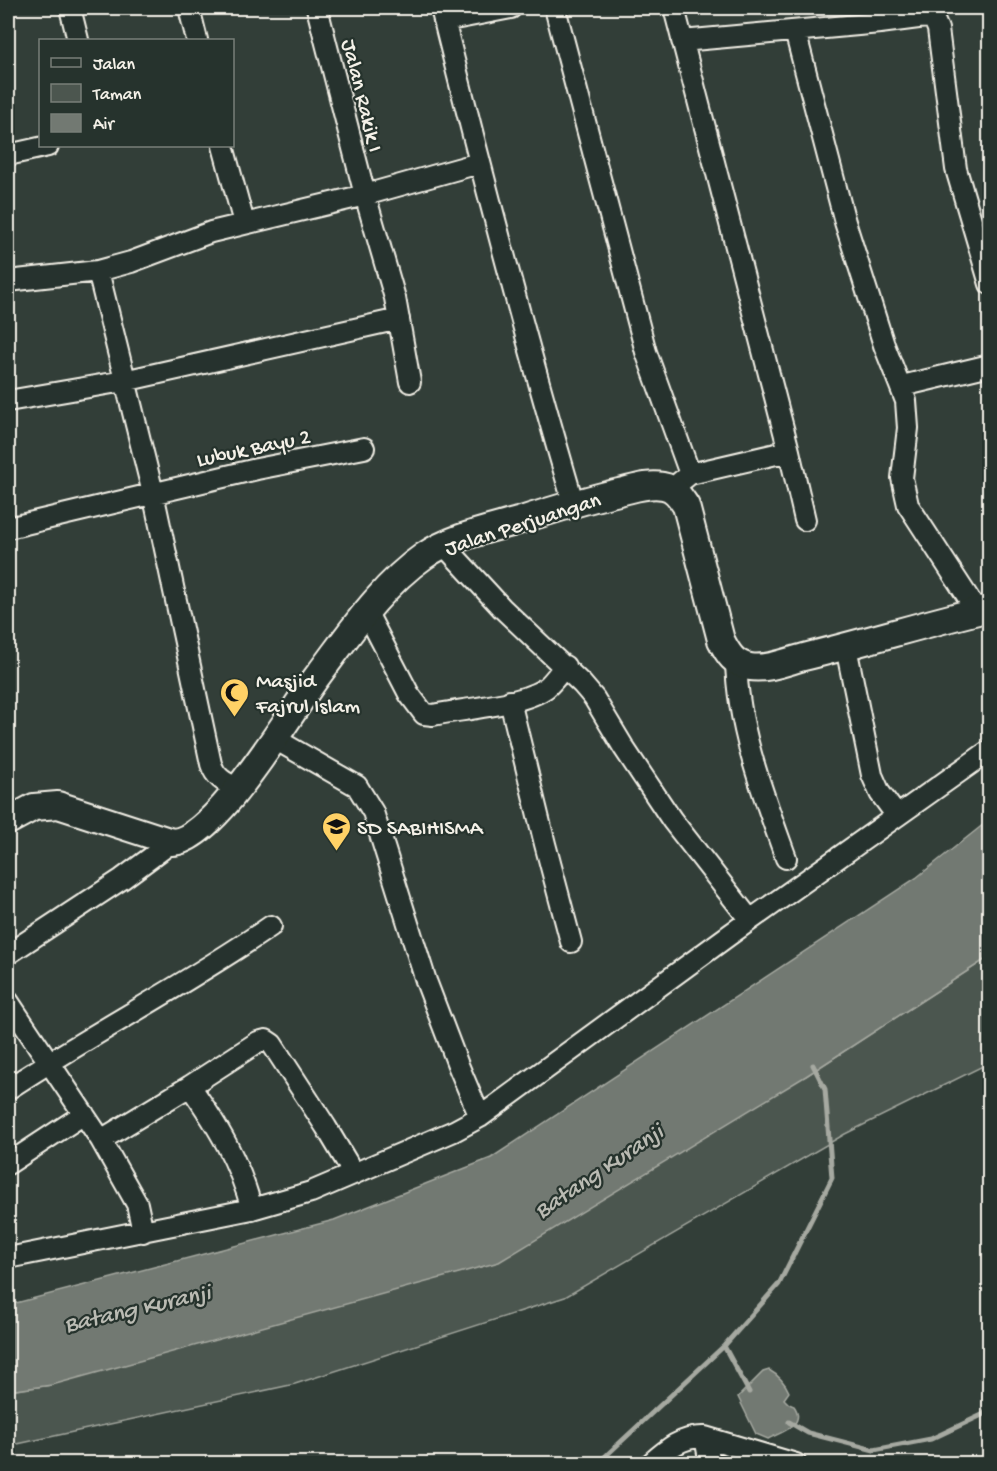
<svg xmlns="http://www.w3.org/2000/svg" width="997" height="1471" font-family="'Gochi Hand',sans-serif">
<style>
.green{fill:#4c564f;stroke:#a0a49c;stroke-width:1.5}
.water{fill:#727972;stroke:#a6a9a1;stroke-width:1.5}
.lines{fill:none;stroke-linecap:round;stroke-linejoin:round}
.stream{stroke:#a6a9a1;stroke-width:5}
.minor-casing{stroke:#f4f1e8;stroke-width:24}
.tertiary-casing{stroke:#f4f1e8;stroke-width:30}
.minor{stroke:#26332d;stroke-width:20}
.tertiary{stroke:#26332d;stroke-width:26}
.labels{text-anchor:middle;stroke-width:4.5;stroke-linejoin:round;paint-order:stroke}
.street-label{font-size:22px;fill:#f4f1e8;stroke:#26332d}
.poi-label{font-size:22px;fill:#f4f1e8;stroke:#26332d;text-anchor:start}
.water-label{font-size:24px;font-style:italic;fill:#babbb3;stroke:#26332d}
</style>
<rect width="100%" height="100%" fill="#323e38"/>
<filter id="ink" filterUnits="userSpaceOnUse"><feTurbulence type="fractalNoise" baseFrequency=".0167" numOctaves="2"/><feDisplacementMap in="SourceGraphic" scale="12" xChannelSelector="R" yChannelSelector="G"/><feConvolveMatrix kernelMatrix="1 2 1 2 8 2 1 2 1" color-interpolation-filters="sRGB"/></filter>
<g filter="url(#ink)">
<path class="green" d="M 989,957 L 989,1063 L 845,1134 L 565,1297 L 295,1384 L 8,1446 L 8,1391 L 52,1385 L 806,1076 Z"/>
<path class="water" d="M 989,820 L 989,957 L 806,1076 L 499,1262 L 52,1385 L 8,1391 L 8,1305 L 334,1220 L 491,1158 L 916,878 Z
M 769,1370 C 778,1375 785,1383 789,1392 L 784,1399 L 789,1404 L 794,1406 C 807,1425 782,1432 768,1439 L 756,1434 L 738,1397 L 763,1372 Z"/>
<g class="lines">
<path class="stream" d="M 724,1346 L 749,1392
M 789,1422 L 808,1433 L 874,1450 L 931,1439 L 984,1414 L 990,1407
M 597,1464 L 724,1346 L 779,1284 L 832,1178 L 825,1089 L 813,1065"/>
<defs>
<path id="minor" d="M 70,8 L 78,40
M 189,8 L 197,40
M 317,8 L 365,195 L 395,298 L 410,382
M 441,8 C 482,174 525,338 573,502
M 555,8 L 646,352 L 690,474
M 674,8 L 789,451 L 805,520
M 444,21 L 511,8
M 795,31 L 845,222 L 884,345 L 906,401 L 908,428 L 902,478 L 908,505 L 977,611
M 682,41 L 880,23 L 926,17 L 934,20 L 938,29 L 956,169 L 990,284
M 223,146 L 244,223
M 8,155 L 48,146
M 8,281 L 98,271
M 902,386 L 990,365
M 8,401 L 124,381 L 399,319
M 680,482 L 690,474 L 789,451
M 8,528 L 257,469 L 364,448
M 444,545 L 502,608 L 582,684 L 594,698 L 624,748 L 672,820 L 750,920
M 367,613 L 409,694 L 424,714 L 433,715 C 462,709 524,705 547,687 C 554,681 559,673 565,666
M 846,647 L 872,775 L 880,793 L 897,816
M 736,662 C 738,730 763,794 786,858
M 510,701 L 545,844 L 571,942
M 275,739 L 357,786 L 373,812 L 426,981 L 458,1065 L 480,1117
M 236,788 C 224,782 215,777 211,764 L 153,493 L 98,271 L 131,262 L 211,232 L 365,195 L 479,163
M 8,954 L 122,879 L 172,842
M 8,1001 L 101,1140 L 137,1204 L 143,1232
M 190,1086 C 219,1128 238,1159 252,1209
M 8,1089 C 94,1032 186,985 271,926
M 101,1140 L 190,1086 L 258,1042 L 266,1040 L 272,1044 L 326,1127 L 354,1174
M 8,1164 L 84,1114
M 8,1258 L 252,1209 L 311,1192 L 454,1131 L 480,1117 L 732,933 L 990,750
M 705,1437 L 710,1464
M 650,1464 C 667,1449 682,1436 705,1437 L 796,1464"/>
<path id="tertiary" d="M 8,821 L 34,807 L 58,805 L 172,842 C 216,841 291,710 319,674 C 350,633 381,586 424,556 C 451,537 487,530 518,521 C 552,510 584,500 619,492 C 633,489 648,483 663,486 C 675,488 680,497 686,506 L 721,640 C 728,654 734,664 750,667 C 767,670 788,661 804,657 C 866,642 927,623 990,608"/>
</defs>
<use href="#minor" class="minor-casing"/>
<use href="#tertiary" class="tertiary-casing"/>
<use href="#minor" class="minor"/>
<use href="#tertiary" class="tertiary"/>
</g>
</g>
<defs>
<symbol id="mosque-pin" viewBox="-11 -11 22 30"><path d="M0 17L-7.5 6A9.5 9.5 0 1 1 7.5 6Z" fill="#ffd166" stroke="#26332d"/><path d="M3.5-4.9A6 6 0 1 0 3.5 4.9A5 5 0 1 1 3.5-4.9Z" fill="#111"/></symbol>
<symbol id="school-pin" viewBox="-11 -11 22 30"><path d="M0 17L-7.5 6A9.5 9.5 0 1 1 7.5 6Z" fill="#ffd166" stroke="#26332d"/><path d="M0-5L7-2L0 1L-7-2ZM-4 1L0 2.5L4 1V4Q0 6-4 4Z" fill="#111"/></symbol>
</defs>
<g fill-rule="evenodd">
<use href="#mosque-pin" x="218" y="676" width="33" height="45"/>
<use href="#school-pin" x="320" y="810" width="33" height="45"/>
</g>
<g class="labels">
<g class="street-label">
<text transform="translate(364 95) rotate(76)" y="8">Jalan Rakik I</text>
<text transform="translate(253 446) rotate(-12)" y="8">Lubuk Bayu 2</text>
<text transform="translate(522 522) rotate(-18)" y="8">Jalan Perjuangan</text>
</g>
<g class="poi-label">
<text x="256" y="687">Masjid<tspan x="256" dy="25">Fajrul Islam</tspan></text>
<text x="357" y="834">SD SABIHISMA</text>
</g>
<g class="water-label">
<text transform="translate(598 1170) rotate(-34)" y="8">Batang Kuranji</text>
<text transform="translate(137 1307) rotate(-13)" y="8">Batang Kuranji</text>
</g>
</g>
<rect width="997" height="1471" fill="none" stroke="#26332d" stroke-width="30"/>
<rect x="15" y="15" width="967" height="1441" fill="none" stroke="#f4f1e8" stroke-width="2" filter="url(#ink)"/>
<rect x="39" y="39" width="195" height="108" fill="#26332d" stroke="#787f78" stroke-width="1.5"/>
<rect x="51" y="58" width="30" height="9" fill="#26332d" stroke="#787f78" stroke-width="1.5"/>
<text x="93" y="69" font-size="18" fill="#f4f1e8">Jalan</text>
<rect x="51" y="84" width="30" height="18" fill="#4c564f" stroke="#787f78" stroke-width="1.5"/>
<text x="93" y="99" font-size="18" fill="#f4f1e8">Taman</text>
<rect x="51" y="114" width="30" height="18" fill="#727972" stroke="#787f78" stroke-width="1.5"/>
<text x="93" y="129" font-size="18" fill="#f4f1e8">Air</text>
</svg>
